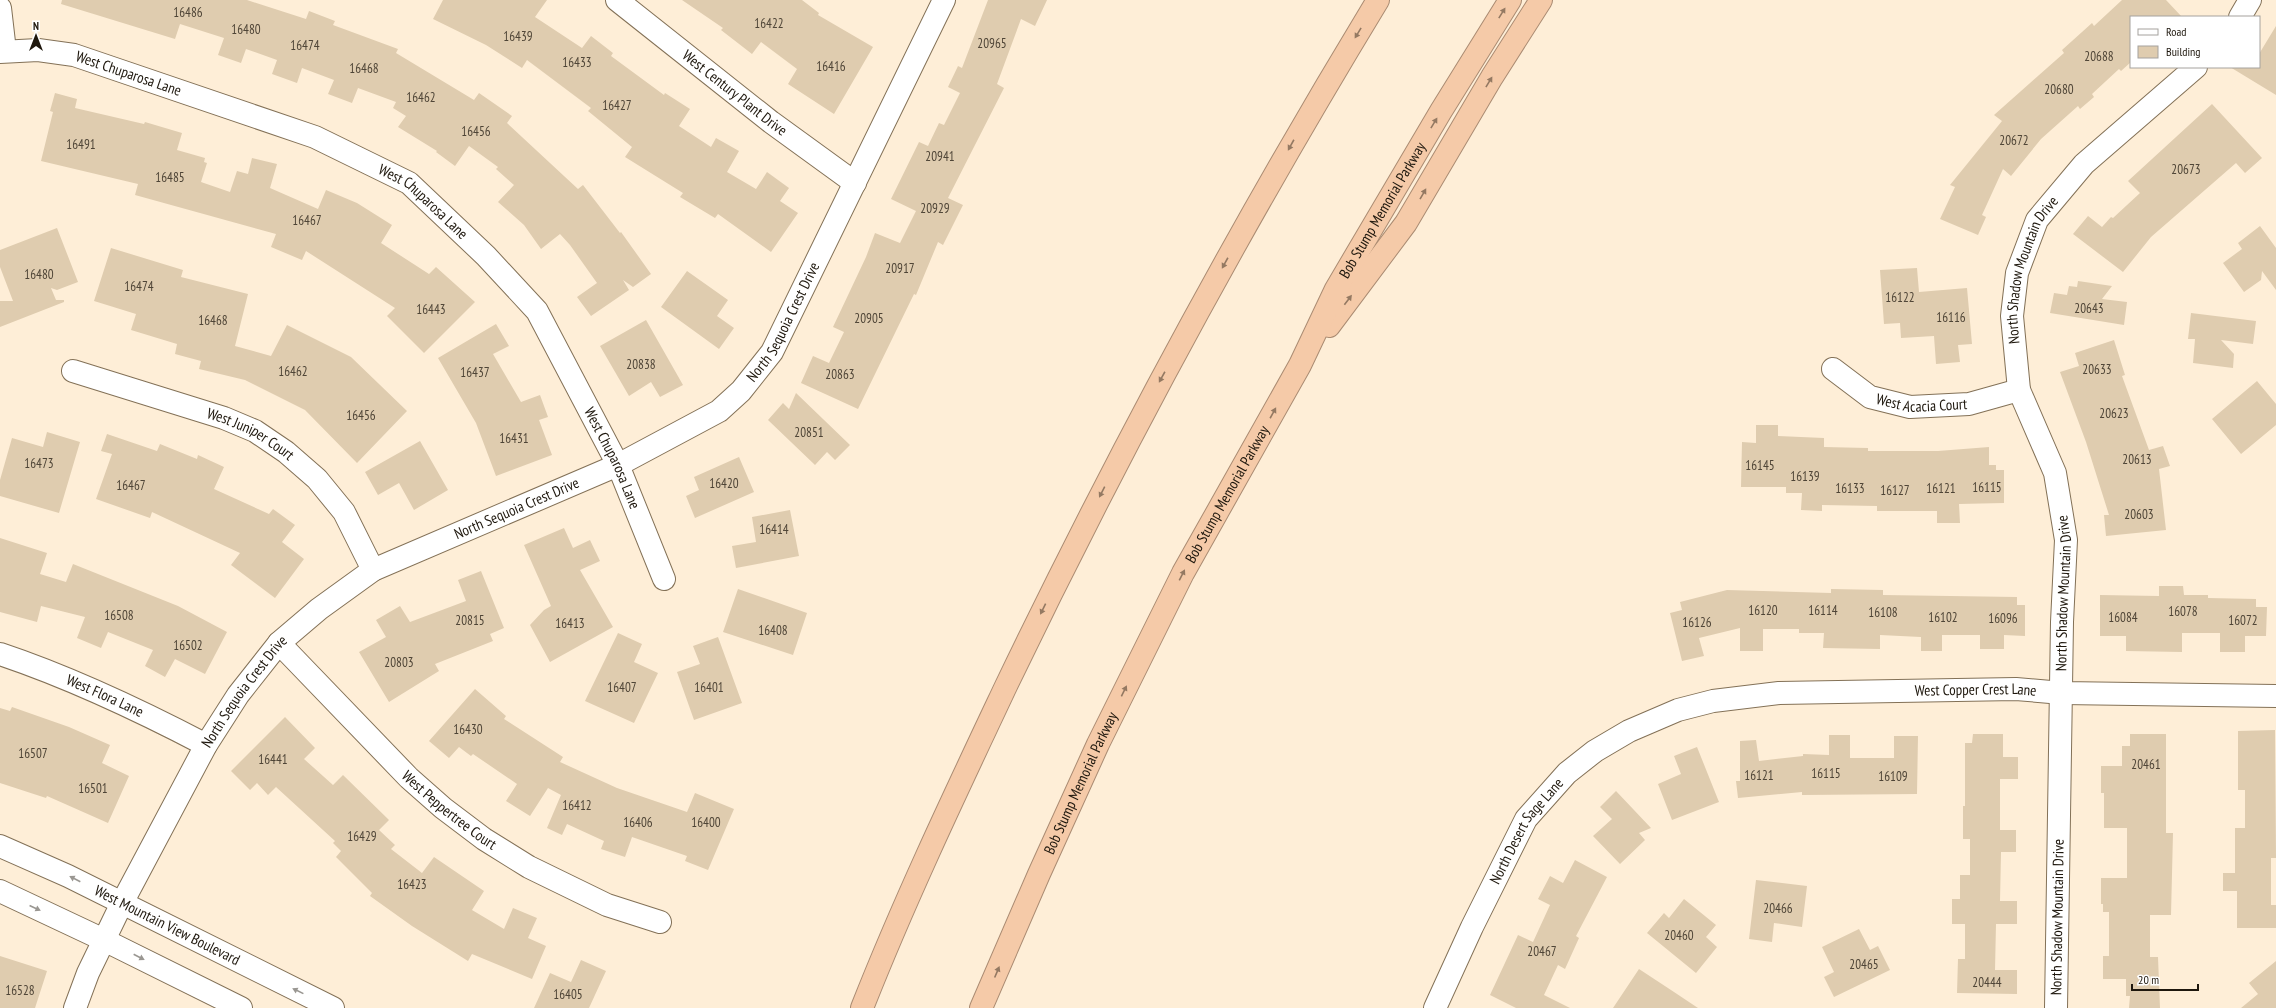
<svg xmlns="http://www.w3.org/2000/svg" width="2276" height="1008" font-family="'PT Sans Narrow',sans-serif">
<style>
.building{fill:#dfccaf}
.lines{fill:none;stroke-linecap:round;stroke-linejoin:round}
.minor-casing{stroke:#837157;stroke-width:24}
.highway-casing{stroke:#aa8b72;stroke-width:24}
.minor{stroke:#fff;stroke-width:22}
.highway{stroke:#f5caa8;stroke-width:22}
.oneway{fill:#947962}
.oneway2{fill:#9a9792}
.labels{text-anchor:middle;stroke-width:3.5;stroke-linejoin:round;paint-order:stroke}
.number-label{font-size:13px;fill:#4e4436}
.street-label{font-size:15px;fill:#1e170d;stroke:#fff}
</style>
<rect width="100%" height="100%" fill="#feeed7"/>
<path class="building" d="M 62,0 L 247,0 L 306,19 L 309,11 L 335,21 L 333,25 L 398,49 L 396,53 L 474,100 L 479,93 L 512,116 L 507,123 L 578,189 L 583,185 L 620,233 L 621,232 L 651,274 L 633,287 L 623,280 L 629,290 L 591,316 L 577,297 L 597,283 L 570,245 L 560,234 L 541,249 L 524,225 L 498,202 L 514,185 L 496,169 L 498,167 L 469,146 L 455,166 L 436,152 L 437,151 L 398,127 L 406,116 L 393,108 L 396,102 L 358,88 L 352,103 L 328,94 L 334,80 L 302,68 L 297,83 L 272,74 L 277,60 L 246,49 L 241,63 L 218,55 L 224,38 L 180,24 L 175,39 L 61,4 Z
M 443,0 L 547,0 L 535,17 L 582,48 L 591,36 L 613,53 L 611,56 L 664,95 L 665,93 L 690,109 L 679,126 L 711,147 L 716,138 L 739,151 L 727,172 L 756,189 L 767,172 L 789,188 L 780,201 L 798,213 L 771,252 L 718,214 L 715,218 L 680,197 L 683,193 L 625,157 L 632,147 L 588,111 L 591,108 L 527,60 L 522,68 L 486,45 L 433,19 Z
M 682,0 L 802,0 L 819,13 L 818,15 L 873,47 L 834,114 L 788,84 L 797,69 L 761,42 L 752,54 L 721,30 L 723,28 Z
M 988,0 L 1047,0 L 1035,26 L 1021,19 L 997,84 L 1004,88 L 948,198 L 963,205 L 943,245 L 938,242 L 916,295 L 914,294 L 858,409 L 801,383 L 813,356 L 829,363 L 844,332 L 833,327 L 866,257 L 875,233 L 900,243 L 916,211 L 891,199 L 919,142 L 928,146 L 939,123 L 944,125 L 960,93 L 948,87 L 958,66 L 962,68 Z
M 2122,0 L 2166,0 L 2182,17 L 2131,17 L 2131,62 L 2121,71 L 2119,69 L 2092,94 L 2094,97 L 2080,109 L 2078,106 L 2041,139 L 2011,176 L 2003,169 L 1982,215 L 1986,217 L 1978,235 L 1940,219 L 1955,187 L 1950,185 L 2002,121 L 1994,115 L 2064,53 L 2062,50 L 2092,23 L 2094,26 Z
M 2276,26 L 2276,95 L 2230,67 L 2259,67 L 2259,54 Z
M 55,93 L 77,99 L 75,108 L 144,124 L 145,122 L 182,133 L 177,150 L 205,158 L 204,162 L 207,163 L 201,182 L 230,192 L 237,171 L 248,174 L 252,158 L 277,164 L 270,188 L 318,209 L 326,190 L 357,203 L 392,225 L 381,243 L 429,274 L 436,267 L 475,302 L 424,353 L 387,316 L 395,308 L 306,251 L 302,260 L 271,247 L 276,234 L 135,195 L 138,184 L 41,161 L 53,112 L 50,111 Z
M 2212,104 L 2262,158 L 2245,173 L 2236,163 L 2151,237 L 2123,272 L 2073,234 L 2088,216 L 2102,227 L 2111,217 L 2113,218 L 2140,193 L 2128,181 Z
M 2260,226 L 2276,248 L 2276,290 L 2262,271 L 2261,280 L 2244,292 L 2223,263 L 2242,249 L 2238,243 Z
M 57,228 L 78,282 L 57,290 L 51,288 L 56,300 L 64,300 L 64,302 L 0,327 L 0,301 L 13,301 L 0,267 L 0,250 Z
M 111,248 L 183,270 L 181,277 L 248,294 L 235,346 L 271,356 L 287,325 L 351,357 L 407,411 L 357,463 L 305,410 L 245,380 L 199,369 L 201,361 L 175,354 L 177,344 L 131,330 L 136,314 L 94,301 Z
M 1917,268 L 1919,292 L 1967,288 L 1972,344 L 1958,345 L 1960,362 L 1936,364 L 1934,336 L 1901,338 L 1900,323 L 1884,324 L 1880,270 Z
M 687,271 L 728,300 L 717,316 L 734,328 L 719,349 L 661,307 Z
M 2078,281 L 2112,286 L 2102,299 L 2127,302 L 2124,325 L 2050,313 L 2054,293 L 2067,295 L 2069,286 L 2077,287 Z
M 2191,313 L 2256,321 L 2253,344 L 2221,340 L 2234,354 L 2233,368 L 2193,363 L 2195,339 L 2188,339 Z
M 646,320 L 683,385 L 660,397 L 651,382 L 629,396 L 600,346 Z
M 496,324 L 509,346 L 493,354 L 521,402 L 540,395 L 548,417 L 539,420 L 552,455 L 496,476 L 476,423 L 438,358 Z
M 2114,340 L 2125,375 L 2122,376 L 2149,450 L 2163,446 L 2170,466 L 2159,469 L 2166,530 L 2106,536 L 2104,515 L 2109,515 L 2086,442 L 2060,372 L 2079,366 L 2075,353 Z
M 2257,381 L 2276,404 L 2276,425 L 2241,454 L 2212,419 Z
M 796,393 L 850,445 L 835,460 L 827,452 L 815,465 L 768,420 L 783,403 L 789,409 Z
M 1756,425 L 1778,425 L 1778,436 L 1824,438 L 1824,447 L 1868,448 L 1868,451 L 1938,451 L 1989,447 L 1989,465 L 1996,465 L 1996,470 L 2004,470 L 2004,503 L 1959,504 L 1960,523 L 1937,523 L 1937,511 L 1877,511 L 1877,506 L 1822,505 L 1822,511 L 1801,510 L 1802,493 L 1786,493 L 1786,487 L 1741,487 L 1742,442 L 1756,443 Z
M 47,432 L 80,442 L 59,513 L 0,496 L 0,480 L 12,438 L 43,447 Z
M 107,434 L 157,451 L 160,444 L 197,459 L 198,455 L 224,467 L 214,489 L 269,514 L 273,509 L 295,525 L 282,542 L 304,559 L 275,598 L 231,565 L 240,553 L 152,512 L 150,518 L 96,499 L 112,454 L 101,451 Z
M 420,441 L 448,490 L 414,510 L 399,483 L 378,495 L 365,472 Z
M 739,457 L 754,492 L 695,518 L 686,496 L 699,490 L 694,477 Z
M 790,510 L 799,556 L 736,568 L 732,546 L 756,542 L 752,517 Z
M 564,528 L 573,548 L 590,540 L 600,561 L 580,570 L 613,627 L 550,662 L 530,625 L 544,610 L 551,606 L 524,545 Z
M 0,538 L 47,553 L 40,574 L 66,582 L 73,564 L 178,606 L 227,632 L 205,674 L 175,659 L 165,677 L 145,666 L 153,650 L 108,632 L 101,648 L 77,638 L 85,617 L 41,606 L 37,622 L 0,612 Z
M 481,571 L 504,628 L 490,634 L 493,641 L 435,664 L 439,671 L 389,702 L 359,652 L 386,637 L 376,620 L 400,606 L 410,622 L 466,601 L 458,580 Z
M 2159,586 L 2183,586 L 2184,595 L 2208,595 L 2208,598 L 2256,599 L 2256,607 L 2267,607 L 2266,636 L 2245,636 L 2245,652 L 2220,652 L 2220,633 L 2182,633 L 2182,652 L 2126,651 L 2126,636 L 2100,636 L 2100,595 L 2159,596 Z
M 738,589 L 807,613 L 793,655 L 723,632 Z
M 1831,589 L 1883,590 L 1883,595 L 2017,597 L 2017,605 L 2025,605 L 2025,636 L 2004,635 L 2004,649 L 1980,649 L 1980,635 L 1942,635 L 1942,651 L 1921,651 L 1921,637 L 1880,635 L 1880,649 L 1823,648 L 1824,633 L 1799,633 L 1799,629 L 1763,629 L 1763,651 L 1740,651 L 1740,628 L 1699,638 L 1704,656 L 1682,661 L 1670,613 L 1682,610 L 1680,602 L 1727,590 L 1831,593 Z
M 618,633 L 642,644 L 634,662 L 658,673 L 634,723 L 585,701 Z
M 718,637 L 742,703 L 694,720 L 677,672 L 700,664 L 693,646 Z
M 475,689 L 506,716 L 504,719 L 563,757 L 560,762 L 617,788 L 687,812 L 695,793 L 734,809 L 708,870 L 685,861 L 687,856 L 632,837 L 625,857 L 601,849 L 604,841 L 567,824 L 562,835 L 547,828 L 561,795 L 548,788 L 530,816 L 506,801 L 517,784 L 473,754 L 471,756 L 459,747 L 449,758 L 429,741 Z
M 12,707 L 69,727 L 110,745 L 102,763 L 129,776 L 108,823 L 47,796 L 46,798 L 0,783 L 0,708 L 10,711 Z
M 285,717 L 315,748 L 304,759 L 333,785 L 343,775 L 389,820 L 379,830 L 395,845 L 391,849 L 422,873 L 434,857 L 484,891 L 472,910 L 504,929 L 513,908 L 537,918 L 528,938 L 546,946 L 532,979 L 472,954 L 468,961 L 412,926 L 370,896 L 372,893 L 336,857 L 341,851 L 333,843 L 335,841 L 276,787 L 268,795 L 257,783 L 250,790 L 231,771 Z
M 2275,730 L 2276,858 L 2271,858 L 2271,905 L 2276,905 L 2276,928 L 2237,928 L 2237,891 L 2223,891 L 2223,873 L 2235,873 L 2235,828 L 2245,828 L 2245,790 L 2238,790 L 2238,731 Z
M 1973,734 L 2003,734 L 2003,757 L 2018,757 L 2018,779 L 2000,779 L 2000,830 L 2016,830 L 2016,852 L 2001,852 L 2000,901 L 2017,901 L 2017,924 L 1996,924 L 1995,970 L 2017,970 L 2017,994 L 1957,993 L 1958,959 L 1965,959 L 1965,924 L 1952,924 L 1952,899 L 1960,899 L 1960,875 L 1970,875 L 1970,839 L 1963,839 L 1963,806 L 1965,806 L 1965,743 L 1972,743 Z
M 2130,734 L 2166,734 L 2166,833 L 2173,833 L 2171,915 L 2150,915 L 2150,957 L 2158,957 L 2160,1008 L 2129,1008 L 2130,996 L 2126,996 L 2126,979 L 2103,979 L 2103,956 L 2109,956 L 2109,912 L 2103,912 L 2103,904 L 2101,904 L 2101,878 L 2127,878 L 2127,828 L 2104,828 L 2104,793 L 2101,793 L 2101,766 L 2122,766 L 2122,746 L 2130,746 Z
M 1829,735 L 1850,735 L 1850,758 L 1894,758 L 1894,736 L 1918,736 L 1917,794 L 1802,795 L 1802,792 L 1738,798 L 1736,781 L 1740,781 L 1740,741 L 1756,740 L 1759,761 L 1803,756 L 1803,754 L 1829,755 Z
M 1697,747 L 1719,802 L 1672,820 L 1658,784 L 1681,774 L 1674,756 Z
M 1616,791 L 1651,828 L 1639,833 L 1645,840 L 1620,864 L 1593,836 L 1612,819 L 1600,807 Z
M 1575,860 L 1607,877 L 1576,936 L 1579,938 L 1565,969 L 1558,965 L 1544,995 L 1570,1008 L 1516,1008 L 1490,995 L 1518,935 L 1533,942 L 1550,905 L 1538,899 L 1550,876 L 1563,883 Z
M 1756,880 L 1807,886 L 1802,927 L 1774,923 L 1772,942 L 1749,939 Z
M 1684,899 L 1716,925 L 1706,937 L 1717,947 L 1696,973 L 1647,933 L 1664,913 L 1669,918 Z
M 1859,929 L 1870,950 L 1878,946 L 1890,970 L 1834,997 L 1824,977 L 1834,972 L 1822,947 Z
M 0,956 L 47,971 L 35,1008 L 0,1008 Z
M 581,960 L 606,971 L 589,1008 L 534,1008 L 550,973 L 571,982 Z
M 2276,961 L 2276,1008 L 2241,1008 L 2258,994 L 2249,983 Z
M 1639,969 L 1674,992 L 1698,1008 L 1613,1008 Z"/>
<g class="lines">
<defs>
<g id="minor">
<path id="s1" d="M 617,0 L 771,122 L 855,183"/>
<path d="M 0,8 L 5,51"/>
<path d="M 2240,17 L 2250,0"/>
<path id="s2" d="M 0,52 L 38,50 L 74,55 L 315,137 L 409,183 L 486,256 L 537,311 L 618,465 L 664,579"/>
<path id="s3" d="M 1833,369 L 1870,397 L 1910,407 L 1969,404 L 2019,390"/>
<path id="s4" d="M 73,371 L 224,418 L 255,431 L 286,452 L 317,479 L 344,512 L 373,570"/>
<path id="s5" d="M 279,643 L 409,778 L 443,808 L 484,839 L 529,867 L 607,905 L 660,922"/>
<path id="s6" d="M 0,654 C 72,678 139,710 206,745"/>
<path id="s7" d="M 0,846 L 68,876 L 333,1008"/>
<path d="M 0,891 L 104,940 L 241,1008"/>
<path id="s8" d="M 75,1008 L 88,973 L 122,903 L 206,745 L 238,695 L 279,643 L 319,609 L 373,570 L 618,465 L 719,411 L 741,391 L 772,352 L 944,0"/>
<path id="s9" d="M 1435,1008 L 1472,927 L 1526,819 L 1567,773 L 1595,751 L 1629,731 L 1678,710 L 1713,701 L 1779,693 L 2016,689 L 2062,693 L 2276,696"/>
<path id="s10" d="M 2056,1008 L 2062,622 L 2066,540 L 2055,473 L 2019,390 L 2012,316 L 2017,273 L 2037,220 L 2084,164 L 2196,67"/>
</g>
<g id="highway">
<path d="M 1329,326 L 1406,223 L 1492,77 L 1541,0"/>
<path d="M 862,1008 C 905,899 956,792 1006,686 C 1119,451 1243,222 1378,0"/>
<path id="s11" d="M 981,1008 L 1039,874 L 1098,744 L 1183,573 L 1300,365 L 1336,289 L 1441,111 L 1510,0"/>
</g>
</defs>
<use href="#minor" class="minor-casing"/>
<use href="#highway" class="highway-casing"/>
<use href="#minor" class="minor"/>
<use href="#highway" class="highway"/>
</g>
<defs><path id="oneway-solid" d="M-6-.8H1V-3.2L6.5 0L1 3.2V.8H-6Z"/></defs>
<g class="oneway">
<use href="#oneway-solid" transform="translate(1502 13) rotate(-58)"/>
<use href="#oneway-solid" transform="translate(1358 33) rotate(121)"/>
<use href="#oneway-solid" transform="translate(1489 82) rotate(-59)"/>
<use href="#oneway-solid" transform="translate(1434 123) rotate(-59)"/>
<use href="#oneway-solid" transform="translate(1291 145) rotate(119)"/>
<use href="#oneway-solid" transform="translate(1423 194) rotate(-60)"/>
<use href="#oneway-solid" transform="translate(1225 263) rotate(119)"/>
<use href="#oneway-solid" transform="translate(1348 300) rotate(-53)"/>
<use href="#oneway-solid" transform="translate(1162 377) rotate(119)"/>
<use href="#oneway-solid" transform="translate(1273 413) rotate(-61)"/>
<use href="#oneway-solid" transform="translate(1102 492) rotate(117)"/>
<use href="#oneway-solid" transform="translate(1182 575) rotate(-63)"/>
<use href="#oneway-solid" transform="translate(1043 609) rotate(116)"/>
<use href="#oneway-solid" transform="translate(1124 691) rotate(-64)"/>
<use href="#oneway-solid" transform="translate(997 972) rotate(-67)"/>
</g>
<g class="oneway2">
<use href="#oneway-solid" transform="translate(75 879) rotate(-153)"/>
<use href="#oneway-solid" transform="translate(35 908) rotate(25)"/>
<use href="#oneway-solid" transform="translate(139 957) rotate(27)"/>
<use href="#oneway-solid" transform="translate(298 991) rotate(-154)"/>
</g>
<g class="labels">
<g class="number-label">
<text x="188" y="17">16486</text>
<text x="769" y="28">16422</text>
<text x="246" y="34">16480</text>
<text x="518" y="41">16439</text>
<text x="992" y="48">20965</text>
<text x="305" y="50">16474</text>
<text x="2099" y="61">20688</text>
<text x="577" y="67">16433</text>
<text x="831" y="71">16416</text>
<text x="364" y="73">16468</text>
<text x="2059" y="94">20680</text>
<text x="421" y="102">16462</text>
<text x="617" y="110">16427</text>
<text x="476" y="136">16456</text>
<text x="2014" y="145">20672</text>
<text x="81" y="149">16491</text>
<text x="940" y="161">20941</text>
<text x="2186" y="174">20673</text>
<text x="170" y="182">16485</text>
<text x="935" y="213">20929</text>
<text x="307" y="225">16467</text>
<text x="900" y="273">20917</text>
<text x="39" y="279">16480</text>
<text x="139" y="291">16474</text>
<text x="1900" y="302">16122</text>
<text x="2089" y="313">20643</text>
<text x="431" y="314">16443</text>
<text x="1951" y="322">16116</text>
<text x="869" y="323">20905</text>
<text x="213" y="325">16468</text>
<text x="641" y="369">20838</text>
<text x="2097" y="374">20633</text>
<text x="293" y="376">16462</text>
<text x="475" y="377">16437</text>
<text x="840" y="379">20863</text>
<text x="2114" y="418">20623</text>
<text x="361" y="420">16456</text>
<text x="809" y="437">20851</text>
<text x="514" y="443">16431</text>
<text x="2137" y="464">20613</text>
<text x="39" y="468">16473</text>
<text x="1760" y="470">16145</text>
<text x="1805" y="481">16139</text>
<text x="724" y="488">16420</text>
<text x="131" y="490">16467</text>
<text x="1987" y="492">16115</text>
<text x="1850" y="493">16133</text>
<text x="1941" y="493">16121</text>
<text x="1895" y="495">16127</text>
<text x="2139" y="519">20603</text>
<text x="774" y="534">16414</text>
<text x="1763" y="615">16120</text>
<text x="1823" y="615">16114</text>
<text x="2183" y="616">16078</text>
<text x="1883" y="617">16108</text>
<text x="119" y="620">16508</text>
<text x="1943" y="622">16102</text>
<text x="2123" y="622">16084</text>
<text x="2003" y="623">16096</text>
<text x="470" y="625">20815</text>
<text x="2243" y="625">16072</text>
<text x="1697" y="627">16126</text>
<text x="570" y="628">16413</text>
<text x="773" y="635">16408</text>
<text x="188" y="650">16502</text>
<text x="399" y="667">20803</text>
<text x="622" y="692">16407</text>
<text x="709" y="692">16401</text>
<text x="468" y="734">16430</text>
<text x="33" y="758">16507</text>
<text x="273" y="764">16441</text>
<text x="2146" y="769">20461</text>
<text x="1826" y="778">16115</text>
<text x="1759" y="780">16121</text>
<text x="1893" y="781">16109</text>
<text x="93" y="793">16501</text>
<text x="577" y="810">16412</text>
<text x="638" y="827">16406</text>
<text x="706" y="827">16400</text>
<text x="362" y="841">16429</text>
<text x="412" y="889">16423</text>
<text x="1778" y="913">20466</text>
<text x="1679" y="940">20460</text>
<text x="1542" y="956">20467</text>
<text x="1864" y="969">20465</text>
<text x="1987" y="987">20444</text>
<text x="20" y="995">16528</text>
<text x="568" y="999">16405</text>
</g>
<g class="street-label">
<text dy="5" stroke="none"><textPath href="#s2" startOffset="132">West Chuparosa Lane</textPath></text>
<text dy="5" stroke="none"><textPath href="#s1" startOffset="150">West Century Plant Drive</textPath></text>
<text dy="5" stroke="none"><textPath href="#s2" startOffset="456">West Chuparosa Lane</textPath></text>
<text dy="5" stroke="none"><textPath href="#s11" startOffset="894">Bob Stump Memorial Parkway</textPath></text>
<text dy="5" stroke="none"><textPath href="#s10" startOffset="751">North Shadow Mountain Drive</textPath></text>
<text dy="5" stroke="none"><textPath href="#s8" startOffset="1031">North Sequoia Crest Drive</textPath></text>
<text dy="5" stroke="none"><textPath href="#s3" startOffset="99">West Acacia Court</textPath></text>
<text dy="5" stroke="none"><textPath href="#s4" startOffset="189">West Juniper Court</textPath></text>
<text dy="5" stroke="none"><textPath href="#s2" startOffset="780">West Chuparosa Lane</textPath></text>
<text dy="5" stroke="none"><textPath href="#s11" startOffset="570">Bob Stump Memorial Parkway</textPath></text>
<text dy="5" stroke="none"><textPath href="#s8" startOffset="695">North Sequoia Crest Drive</textPath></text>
<text dy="5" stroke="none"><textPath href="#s10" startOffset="415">North Shadow Mountain Drive</textPath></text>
<text dy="5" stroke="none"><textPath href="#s9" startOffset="699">West Copper Crest Lane</textPath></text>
<text dy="5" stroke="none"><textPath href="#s8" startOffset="360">North Sequoia Crest Drive</textPath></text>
<text dy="5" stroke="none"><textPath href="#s6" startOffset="113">West Flora Lane</textPath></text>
<text dy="5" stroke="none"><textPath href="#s11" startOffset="246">Bob Stump Memorial Parkway</textPath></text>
<text dy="5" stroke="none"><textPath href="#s5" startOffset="239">West Peppertree Court</textPath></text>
<text dy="5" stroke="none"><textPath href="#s9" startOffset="200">North Desert Sage Lane</textPath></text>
<text dy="5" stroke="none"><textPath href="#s10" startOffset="91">North Shadow Mountain Drive</textPath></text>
<text dy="5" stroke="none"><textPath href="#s7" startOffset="185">West Mountain View Boulevard</textPath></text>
</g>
</g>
<rect x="2130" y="16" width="130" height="52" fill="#ffffff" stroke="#a5a29e"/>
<rect x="2138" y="29" width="20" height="6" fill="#ffffff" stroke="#a5a29e"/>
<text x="2166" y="36" font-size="12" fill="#1e170d">Road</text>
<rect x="2138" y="46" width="20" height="12" fill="#dfccaf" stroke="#a5a29e"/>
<text x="2166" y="56" font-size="12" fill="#1e170d">Building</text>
<g transform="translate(36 36)" stroke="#ffffff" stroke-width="3" paint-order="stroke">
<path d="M0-3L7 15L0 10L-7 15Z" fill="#1e170d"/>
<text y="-6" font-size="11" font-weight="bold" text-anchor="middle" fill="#1e170d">N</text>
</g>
<path d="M2132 984v6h66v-6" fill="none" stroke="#1e170d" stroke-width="2"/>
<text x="2138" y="984" font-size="12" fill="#1e170d" stroke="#ffffff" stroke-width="3" paint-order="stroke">20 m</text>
</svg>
